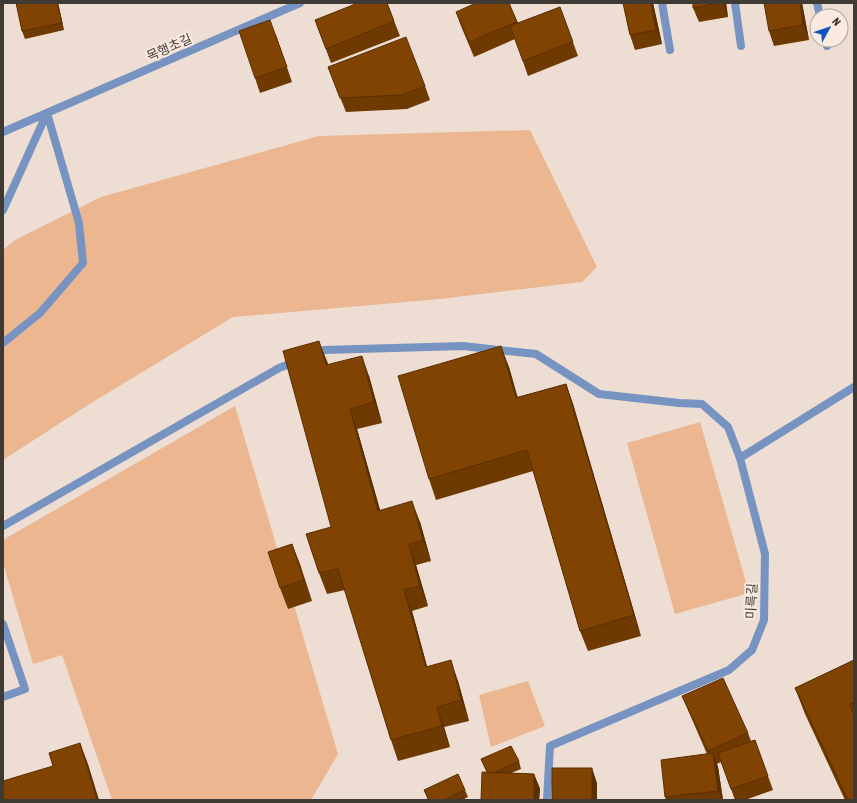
<svg xmlns="http://www.w3.org/2000/svg" width="857" height="803" font-family="'Asap Condensed','Noto Sans KR',sans-serif">
<style>
.green{fill:#ebb690}
.lines{fill:none;stroke-linecap:round;stroke-linejoin:round}
.service{stroke:#7793c1;stroke-width:8}
.minor{stroke:#7793c1;stroke-width:8}
.wall{fill:#6e3a01}
.shaded-wall{fill:#5a2f01}
.building{fill:#804301;stroke:#5a2f01}
.labels{text-anchor:middle;stroke-width:4;stroke-linejoin:round;paint-order:stroke}
.street-label{font-size:13px;fill:#403a35;stroke:#faeadf}
</style>
<rect width="100%" height="100%" fill="#edddd2"/>
<path class="green" d="M 530,130 L 597,267 L 582,282 L 440,299 L 233,317 L 88,405 L 3,460 L 3,250 L 15,240 L 101,197 L 319,136 Z
M 235,406 L 338,754 L 311,800 L 112,800 L 62,655 L 33,664 L 3,563 L 3,540 Z
M 700,422 L 749,593 L 675,614 L 627,443 Z
M 528,681 L 545,726 L 491,747 L 479,695 Z"/>
<g class="lines">
<path class="service" d="M 662,3 L 670,50
M 735,3 L 741,46
M 817,3 L 820,16
M 826,40 L 827,46
M 3,343 L 40,313 L 83,263 L 79,223 L 47,113
M 313,354 L 324,350 L 463,346 L 536,354 L 599,394 L 679,403 L 702,404 L 728,427 L 740,458
M 3,526 L 279,368 L 297,361
M 3,624 L 25,689 L 3,697
M 547,800 L 550,746 L 729,670 L 752,650 L 764,620 L 765,554 L 740,458 L 854,387"/>
<path class="minor" d="M 3,132 L 300,3
M 3,210 L 47,113"/>
</g>
<path class="wall" d="M 58,3 L 64,30 L 25,39 L 22,31 Z
M 387,3 L 400,36 L 331,63 L 315,20 Z
M 509,3 L 518,23 L 560,7 L 578,56 L 528,76 L 515,39 L 474,57 L 461,26 L 456,12 Z
M 623,3 L 653,3 L 662,44 L 635,50 L 630,35 Z
M 693,3 L 726,3 L 728,17 L 699,22 L 693,8 Z
M 802,3 L 809,40 L 774,46 L 769,31 Z
M 276,35 L 292,82 L 260,93 L 255,78 Z
M 328,67 L 425,86 L 430,100 L 407,109 L 346,112 Z
M 327,361 L 328,365 L 369,376 L 382,423 L 357,429 L 380,510 L 420,522 L 431,561 L 416,565 L 428,606 L 412,611 L 427,667 L 458,681 L 469,721 L 444,727 L 450,747 L 398,761 L 391,740 L 345,590 L 327,594 L 319,573 L 331,527 Z
M 509,367 L 517,397 L 566,384 L 573,404 L 641,636 L 588,651 L 580,631 L 533,471 L 436,500 L 429,479 Z
M 292,544 L 312,601 L 288,609 L 280,588 Z
M 854,660 L 854,800 L 845,800 L 805,714 L 795,688 Z
M 682,696 L 748,733 L 751,741 L 755,740 L 773,790 L 745,800 L 735,800 L 721,762 L 717,764 L 718,767 L 723,800 L 666,800 L 665,797 L 707,754 L 688,710 Z
M 481,759 L 519,761 L 521,769 L 511,773 L 534,774 L 540,789 L 539,800 L 481,800 L 487,772 Z
M 424,790 L 465,790 L 468,797 L 464,799 L 465,800 L 428,800 Z"/>
<path class="shaded-wall" d="M 57,3 L 58,3 L 64,30 L 62,23 Z
M 651,3 L 653,3 L 662,44 L 656,30 Z
M 723,3 L 726,3 L 728,17 Z
M 800,3 L 802,3 L 809,40 L 803,25 Z
M 319,341 L 327,361 L 334,386 L 326,365 Z
M 501,346 L 509,367 L 524,419 L 516,398 Z
M 362,356 L 369,376 L 382,423 L 374,402 Z
M 566,384 L 573,404 L 641,636 L 634,615 Z
M 350,409 L 357,429 L 386,531 L 378,511 Z
M 412,501 L 420,522 L 431,561 L 423,540 Z
M 292,544 L 300,564 L 312,601 L 304,580 Z
M 409,544 L 416,565 L 428,606 L 420,586 Z
M 404,590 L 412,611 L 433,688 L 426,667 Z
M 451,660 L 458,681 L 469,721 L 461,700 Z
M 437,707 L 444,727 L 450,747 L 442,726 Z
M 80,743 L 88,764 L 99,800 L 97,800 Z
M 713,753 L 718,767 L 723,800 L 722,800 L 718,791 Z
M 592,768 L 597,783 L 597,800 L 592,800 Z
M 534,774 L 540,789 L 539,800 L 534,800 Z"/>
<path class="building" d="M 16,3 L 57,3 L 62,23 L 22,31 Z
M 358,3 L 387,3 L 394,21 L 326,49 L 315,20 Z
M 476,3 L 509,3 L 517,22 L 469,42 L 456,12 Z
M 623,3 L 651,3 L 656,30 L 630,35 Z
M 693,3 L 719,3 L 693,8 Z
M 764,3 L 800,3 L 803,25 L 769,31 Z
M 560,7 L 573,42 L 523,61 L 510,26 Z
M 270,20 L 287,67 L 255,78 L 239,31 Z
M 406,37 L 425,86 L 402,95 L 340,98 L 328,67 Z
M 319,341 L 326,365 L 362,356 L 374,402 L 350,409 L 378,511 L 412,501 L 423,540 L 409,544 L 420,586 L 404,590 L 426,667 L 451,660 L 461,700 L 437,707 L 442,726 L 391,740 L 338,569 L 319,573 L 306,534 L 331,527 L 283,351 Z
M 501,346 L 516,398 L 566,384 L 634,615 L 580,631 L 527,450 L 429,479 L 398,376 Z
M 292,544 L 304,580 L 280,588 L 268,552 Z
M 854,660 L 854,702 L 849,704 L 854,715 L 854,800 L 848,800 L 795,688 Z
M 723,678 L 748,733 L 708,751 L 682,696 Z
M 755,740 L 768,776 L 731,789 L 718,753 Z
M 80,743 L 97,800 L 3,800 L 3,781 L 53,766 L 49,753 Z
M 511,746 L 519,761 L 494,773 L 487,772 L 481,759 Z
M 713,753 L 718,791 L 665,797 L 661,760 Z
M 552,768 L 592,768 L 592,800 L 552,800 Z
M 482,772 L 534,774 L 534,800 L 481,800 Z
M 458,774 L 465,790 L 444,800 L 429,800 L 424,790 Z
M 464,798 L 464,800 L 453,800 Z"/>
<g class="labels">
<g class="street-label">
<text transform="translate(169 47) rotate(-24)" y="5">목행초길</text>
<text transform="translate(751 601) rotate(-87)" y="5">미륵길</text>
</g>
</g>
<rect width="857" height="803" fill="none" stroke="#403a35" stroke-width="8"/>
<g transform="translate(829 28) rotate(50)"><circle r="19" fill="#faeadf" stroke="#b0a49b"/>
<path d="M0-3L7 15L0 10L-7 15Z" fill="#0f54be"/>
<text y="-6" font-size="11" font-weight="bold" text-anchor="middle" fill="#403a35">N</text>
</g>
</svg>
